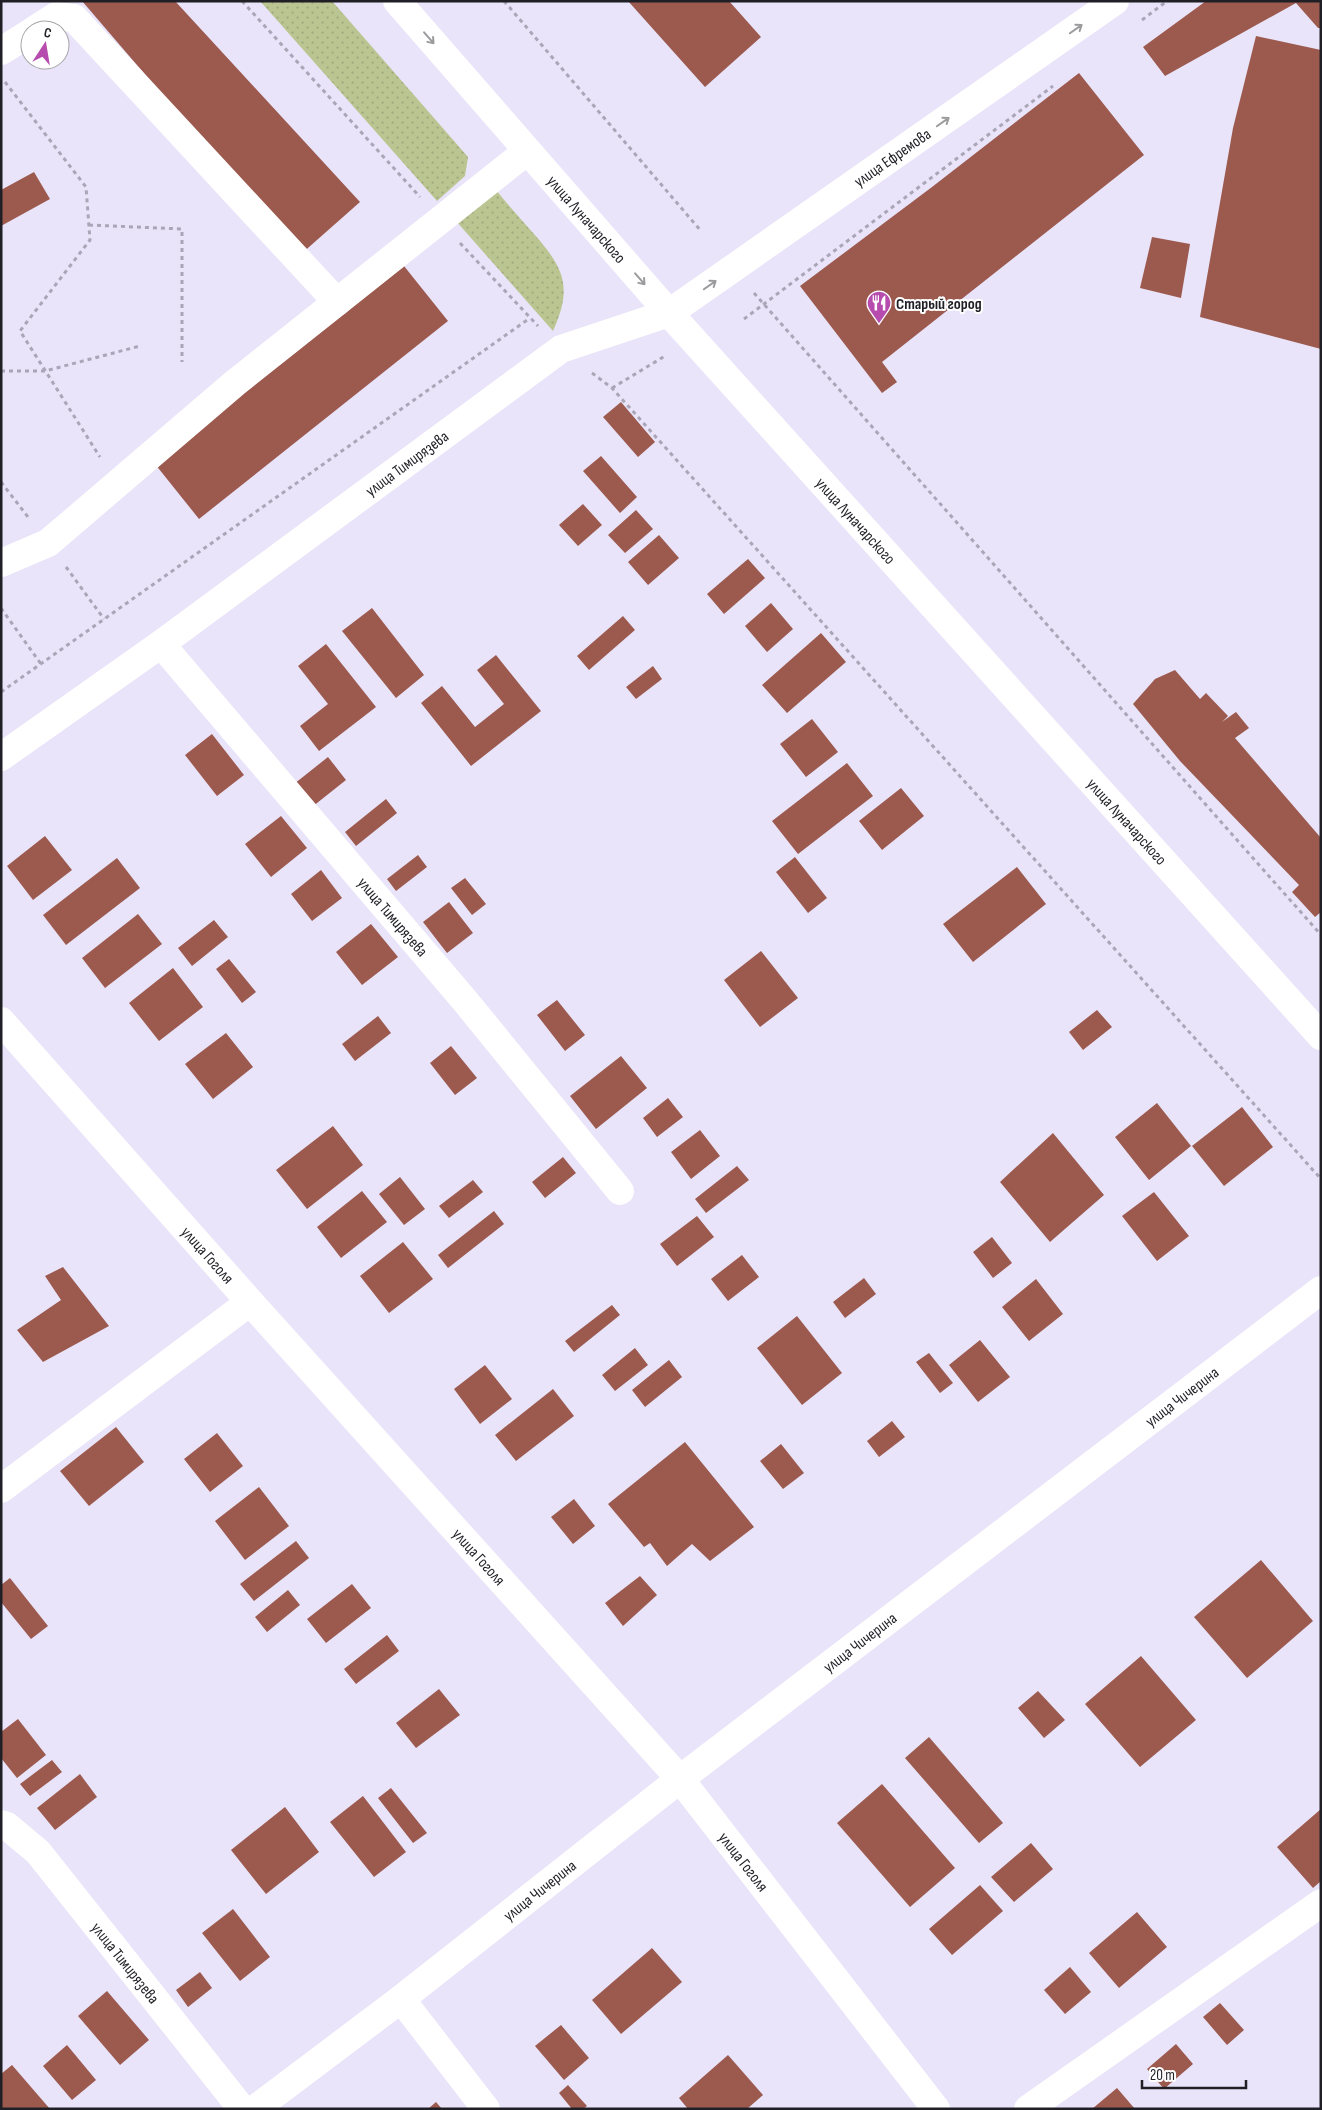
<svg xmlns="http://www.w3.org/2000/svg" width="1322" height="2110" font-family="'Sofia Sans Condensed',sans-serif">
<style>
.grass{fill:url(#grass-dots)}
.building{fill:#9c5a4f}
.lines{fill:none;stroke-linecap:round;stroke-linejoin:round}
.path{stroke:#aaa6b7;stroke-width:3;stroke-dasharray:4 4;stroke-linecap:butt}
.minor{stroke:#fff;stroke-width:28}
.major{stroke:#fff;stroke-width:28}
.oneway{stroke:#9b9a9d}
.labels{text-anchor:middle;stroke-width:4;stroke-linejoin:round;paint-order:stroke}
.street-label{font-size:16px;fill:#201f26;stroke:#fff}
.poi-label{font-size:16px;font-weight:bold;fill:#201f26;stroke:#fff;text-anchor:start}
</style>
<defs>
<pattern id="grass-dots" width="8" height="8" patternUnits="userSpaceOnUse" patternTransform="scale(1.25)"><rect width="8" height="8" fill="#bac591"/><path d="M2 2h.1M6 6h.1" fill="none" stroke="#a0a97d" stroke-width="1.8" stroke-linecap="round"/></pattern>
</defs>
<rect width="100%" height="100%" fill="#e9e4f9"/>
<path class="grass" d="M 260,1 L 332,1 L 468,157 L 465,176 L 437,201 Z
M 496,190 C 508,205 521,219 534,234 C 564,268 573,287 553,331 L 456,221 Z"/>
<path class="building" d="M 82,1 L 175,1 L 360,202 L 300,255 Z
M 628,1 L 729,1 L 761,37 L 705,87 Z
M 1206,1 L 1321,1 L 1321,28 L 1318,28 L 1296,3 L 1165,76 L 1143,47 Z
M 1256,36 L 1321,50 L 1321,349 L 1200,317 L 1233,128 Z
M 1079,73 L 1144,155 L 882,362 L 897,382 L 882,393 L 800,286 L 932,187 Z
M 34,172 L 50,199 L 1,226 L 1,190 Z
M 1152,237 L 1190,244 L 1181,298 L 1140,288 Z
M 404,266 L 448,321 L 199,519 L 155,464 Z
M 621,402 L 655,442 L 638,457 L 603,417 Z
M 601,456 L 637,497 L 620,513 L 583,471 Z
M 583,504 L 602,525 L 578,546 L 559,525 Z
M 636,510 L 653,529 L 625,553 L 608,535 Z
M 659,535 L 679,558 L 648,585 L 628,562 Z
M 748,559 L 765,578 L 724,614 L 707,594 Z
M 771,603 L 793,629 L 767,652 L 745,626 Z
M 372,608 L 424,675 L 396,698 L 342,631 Z
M 623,616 L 635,630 L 589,670 L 577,656 Z
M 821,633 L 846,662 L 787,713 L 762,685 Z
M 326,644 L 376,707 L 319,751 L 300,726 L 328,704 L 298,666 Z
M 496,655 L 541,711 L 471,766 L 421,703 L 442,686 L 475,727 L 504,704 L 477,670 Z
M 653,666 L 662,679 L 636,699 L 626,687 Z
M 1175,670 L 1200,699 L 1206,693 L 1228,716 L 1222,722 L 1236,712 L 1249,728 L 1235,738 L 1321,838 L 1321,912 L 1315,917 L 1292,892 L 1299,885 L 1180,761 L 1133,704 L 1155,679 Z
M 812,719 L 838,752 L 806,777 L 780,744 Z
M 212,734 L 244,775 L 217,796 L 185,755 Z
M 328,757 L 346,780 L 312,807 L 294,784 Z
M 847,763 L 873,796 L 798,854 L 772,821 Z
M 901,788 L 924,816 L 882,850 L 859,821 Z
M 386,799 L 397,813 L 356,846 L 345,832 Z
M 281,816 L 307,848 L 271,877 L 245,844 Z
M 45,836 L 72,870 L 33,900 L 7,866 Z
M 418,855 L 427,867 L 396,891 L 387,879 Z
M 795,857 L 827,898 L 808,913 L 776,872 Z
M 117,858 L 140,888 L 66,945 L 43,915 Z
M 1017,867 L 1046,904 L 973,962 L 943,924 Z
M 321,870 L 342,898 L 312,921 L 291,894 Z
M 465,878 L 486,904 L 472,915 L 451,888 Z
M 449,902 L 473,933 L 447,953 L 423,922 Z
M 138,914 L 162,944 L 105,988 L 82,958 Z
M 214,920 L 228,937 L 192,966 L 178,948 Z
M 371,924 L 398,957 L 362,985 L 336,952 Z
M 761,951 L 798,998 L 760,1027 L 724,980 Z
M 229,959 L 256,992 L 242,1003 L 216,969 Z
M 173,968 L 203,1007 L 159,1041 L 129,1003 Z
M 557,1000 L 585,1035 L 565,1051 L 537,1015 Z
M 1097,1010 L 1112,1027 L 1083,1050 L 1069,1032 Z
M 378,1016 L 391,1033 L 355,1061 L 342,1044 Z
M 226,1033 L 253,1067 L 213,1099 L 185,1064 Z
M 451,1046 L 477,1078 L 455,1095 L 430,1063 Z
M 621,1056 L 647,1088 L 596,1129 L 570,1096 Z
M 668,1098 L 683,1117 L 657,1137 L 643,1118 Z
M 1157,1103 L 1191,1146 L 1149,1180 L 1115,1137 Z
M 1242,1107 L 1273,1147 L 1224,1186 L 1192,1146 Z
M 333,1126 L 363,1165 L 307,1209 L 276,1170 Z
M 700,1130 L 720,1156 L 691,1179 L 671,1152 Z
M 1053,1133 L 1104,1195 L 1050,1242 L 1000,1182 Z
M 563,1157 L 576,1173 L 545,1198 L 532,1182 Z
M 737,1166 L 749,1180 L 706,1213 L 695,1199 Z
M 400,1177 L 425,1209 L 404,1225 L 379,1194 Z
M 473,1180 L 483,1192 L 449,1218 L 439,1206 Z
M 362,1191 L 387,1222 L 341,1258 L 317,1227 Z
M 1154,1192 L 1189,1236 L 1157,1261 L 1122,1216 Z
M 494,1211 L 504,1224 L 448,1268 L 438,1255 Z
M 697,1216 L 714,1237 L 677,1266 L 660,1244 Z
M 992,1237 L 1012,1263 L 993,1278 L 973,1252 Z
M 403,1242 L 433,1279 L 389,1313 L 360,1276 Z
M 742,1255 L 759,1277 L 728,1301 L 711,1279 Z
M 63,1267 L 109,1326 L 43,1362 L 17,1330 L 61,1300 L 45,1276 Z
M 864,1278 L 876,1294 L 845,1318 L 833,1302 Z
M 1036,1279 L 1063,1314 L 1029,1341 L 1002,1307 Z
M 612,1305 L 620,1315 L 574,1352 L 565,1341 Z
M 797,1316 L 842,1373 L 802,1405 L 757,1348 Z
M 980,1340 L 1010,1377 L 978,1402 L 949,1365 Z
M 635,1348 L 648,1365 L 615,1391 L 602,1375 Z
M 929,1353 L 953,1383 L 940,1393 L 916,1362 Z
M 669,1360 L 682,1377 L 645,1407 L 632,1390 Z
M 485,1365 L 512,1399 L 480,1424 L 454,1389 Z
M 553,1389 L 574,1416 L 516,1461 L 495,1435 Z
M 892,1421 L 905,1437 L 879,1457 L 867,1441 Z
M 116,1427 L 144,1462 L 89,1506 L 60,1471 Z
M 217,1433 L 243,1466 L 210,1492 L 184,1459 Z
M 685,1442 L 754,1527 L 710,1561 L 692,1544 L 667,1566 L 650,1543 L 644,1547 L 608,1504 Z
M 781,1444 L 804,1473 L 783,1489 L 760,1461 Z
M 259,1487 L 289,1526 L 245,1560 L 215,1521 Z
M 574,1499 L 595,1526 L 573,1544 L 551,1517 Z
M 296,1541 L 309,1558 L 254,1601 L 240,1584 Z
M 1261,1560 L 1313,1621 L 1247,1678 L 1194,1617 Z
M 640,1576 L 657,1595 L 623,1626 L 605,1603 Z
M 10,1578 L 48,1626 L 31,1639 L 1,1602 L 1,1585 Z
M 352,1584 L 371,1608 L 326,1643 L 307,1619 Z
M 288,1590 L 300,1605 L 267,1632 L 255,1617 Z
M 387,1635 L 399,1651 L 356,1684 L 344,1669 Z
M 1141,1656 L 1196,1720 L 1140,1767 L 1085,1704 Z
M 439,1689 L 460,1715 L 416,1748 L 396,1723 Z
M 1038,1691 L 1065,1720 L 1044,1738 L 1018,1708 Z
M 18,1719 L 46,1755 L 17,1778 L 1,1758 L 1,1732 Z
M 929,1737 L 1003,1823 L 979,1843 L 905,1758 Z
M 52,1760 L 62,1772 L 30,1796 L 20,1784 Z
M 80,1774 L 97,1797 L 55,1830 L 37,1808 Z
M 882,1784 L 955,1868 L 910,1907 L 837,1823 Z
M 391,1788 L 427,1833 L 413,1843 L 378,1798 Z
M 363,1796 L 406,1852 L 374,1877 L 330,1822 Z
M 285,1807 L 319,1852 L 266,1894 L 231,1850 Z
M 1321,1809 L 1321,1881 L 1313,1888 L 1277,1847 Z
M 1031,1843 L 1053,1869 L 1014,1902 L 991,1877 Z
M 980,1885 L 1003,1911 L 952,1955 L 929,1929 Z
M 233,1909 L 270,1957 L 240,1981 L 202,1933 Z
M 1137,1912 L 1167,1947 L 1119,1988 L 1089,1953 Z
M 652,1948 L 682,1982 L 621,2034 L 592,2000 Z
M 1070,1967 L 1091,1992 L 1065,2014 L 1044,1990 Z
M 200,1972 L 212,1988 L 188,2007 L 176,1990 Z
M 107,1991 L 149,2040 L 120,2065 L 78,2016 Z
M 1220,2003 L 1244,2030 L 1227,2045 L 1203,2017 Z
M 561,2025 L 589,2058 L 564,2080 L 535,2046 Z
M 1176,2044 L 1193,2064 L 1164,2089 L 1147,2069 Z
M 67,2045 L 96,2080 L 72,2100 L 43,2066 Z
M 728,2055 L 763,2095 L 747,2109 L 688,2109 L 679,2098 Z
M 12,2065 L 50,2109 L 1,2109 L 1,2074 Z
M 568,2085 L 587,2106 L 583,2109 L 572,2109 L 559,2093 Z
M 1117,2088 L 1135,2109 L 1092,2109 Z
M 436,2102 L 442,2109 L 428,2109 Z"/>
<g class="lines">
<path class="path" d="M 242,1 L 420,197
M 504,1 L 701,231
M 1142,20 L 1167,1
M 5,82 L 86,187 L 90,240 L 20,331 L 100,457
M 89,225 L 182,229 L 182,362
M 460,243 L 538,326
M 754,293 L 1321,935
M 744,319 L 1053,86
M 1,371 L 45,371 L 140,346
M 592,373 L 612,388 L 1321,1179
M 612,388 L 665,356
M 1,482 L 28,517
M 66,567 L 104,619
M 1,608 L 41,664
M 1,692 L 530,318"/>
<g class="minor">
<path d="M 34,30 L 56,16 L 74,18 L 337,302 L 527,151"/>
<path d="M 1,51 L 30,33"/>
<path d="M 1,563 L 48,543 L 235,383 L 337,302"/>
<path id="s1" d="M 161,644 L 466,1002 L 620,1191"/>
<path id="s2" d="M 1,757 L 161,644 L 561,349 L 669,313 L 1321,1036"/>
<path id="s3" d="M 1,1021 L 250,1302 L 680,1779 L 936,2109"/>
<path d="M 1,1489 L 250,1302"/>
<path id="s4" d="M 1,1824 L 7,1826 L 38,1852 L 242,2109"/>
<path d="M 401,1999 L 486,2109"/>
<path id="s5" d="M 255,2109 L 401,1999 L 680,1779 L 1321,1290"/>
<path d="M 1028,2109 L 1321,1903"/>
</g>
<path class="major" id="s6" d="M 397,1 L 669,313 L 1115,1"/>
</g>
<defs><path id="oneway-shaft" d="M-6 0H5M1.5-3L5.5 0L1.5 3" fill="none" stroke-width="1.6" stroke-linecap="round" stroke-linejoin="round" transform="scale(1.25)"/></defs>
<g class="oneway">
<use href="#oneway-shaft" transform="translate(1076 29) rotate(-35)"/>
<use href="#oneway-shaft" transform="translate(429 38) rotate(49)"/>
<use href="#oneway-shaft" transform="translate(943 122) rotate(-35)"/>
<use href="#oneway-shaft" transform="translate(640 279) rotate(49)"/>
<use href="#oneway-shaft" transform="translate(710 285) rotate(-35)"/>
</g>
<defs>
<symbol id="restaurant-pin" viewBox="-11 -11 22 30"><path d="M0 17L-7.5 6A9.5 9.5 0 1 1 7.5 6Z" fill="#b64cae" stroke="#fff"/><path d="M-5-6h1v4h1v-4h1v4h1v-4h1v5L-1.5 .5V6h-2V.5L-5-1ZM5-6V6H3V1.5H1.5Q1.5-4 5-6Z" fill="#fff"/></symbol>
</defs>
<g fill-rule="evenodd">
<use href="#restaurant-pin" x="865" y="289" width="28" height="38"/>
</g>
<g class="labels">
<g class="street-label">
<text dy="6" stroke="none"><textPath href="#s6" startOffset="686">улица Ефремова</textPath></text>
<text dy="6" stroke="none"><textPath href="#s6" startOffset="289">улица Луначарского</textPath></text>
<text dy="6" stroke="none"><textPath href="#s2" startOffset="501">улица Тимирязева</textPath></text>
<text dy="6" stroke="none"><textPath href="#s2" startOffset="1086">улица Луначарского</textPath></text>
<text dy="6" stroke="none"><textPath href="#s2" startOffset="1491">улица Луначарского</textPath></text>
<text dy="6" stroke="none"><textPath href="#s1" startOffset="358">улица Тимирязева</textPath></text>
<text dy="6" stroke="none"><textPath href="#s3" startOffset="312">улица Гоголя</textPath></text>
<text dy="6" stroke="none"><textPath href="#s5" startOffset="1169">улица Чичерина</textPath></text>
<text dy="6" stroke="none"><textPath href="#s3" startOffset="718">улица Гоголя</textPath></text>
<text dy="6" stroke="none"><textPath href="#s5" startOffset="764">улица Чичерина</textPath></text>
<text dy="6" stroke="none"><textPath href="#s3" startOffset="1122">улица Гоголя</textPath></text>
<text dy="6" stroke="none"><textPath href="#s5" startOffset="359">улица Чичерина</textPath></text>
<text dy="6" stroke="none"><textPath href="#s4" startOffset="188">улица Тимирязева</textPath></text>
</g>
<g class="poi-label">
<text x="896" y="309">Старый город</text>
</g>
</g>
<rect width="1322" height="2110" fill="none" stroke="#201f26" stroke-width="5"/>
<g transform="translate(45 45) rotate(12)"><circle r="24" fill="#ffffff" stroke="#a6a5a8"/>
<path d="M0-4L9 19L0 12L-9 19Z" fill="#b64cae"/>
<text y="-8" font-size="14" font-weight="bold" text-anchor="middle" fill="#201f26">С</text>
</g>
<path d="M1142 2080v8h104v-8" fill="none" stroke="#201f26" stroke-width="2.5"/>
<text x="1150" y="2080" font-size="15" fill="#201f26" stroke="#ffffff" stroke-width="4" paint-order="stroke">20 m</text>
</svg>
